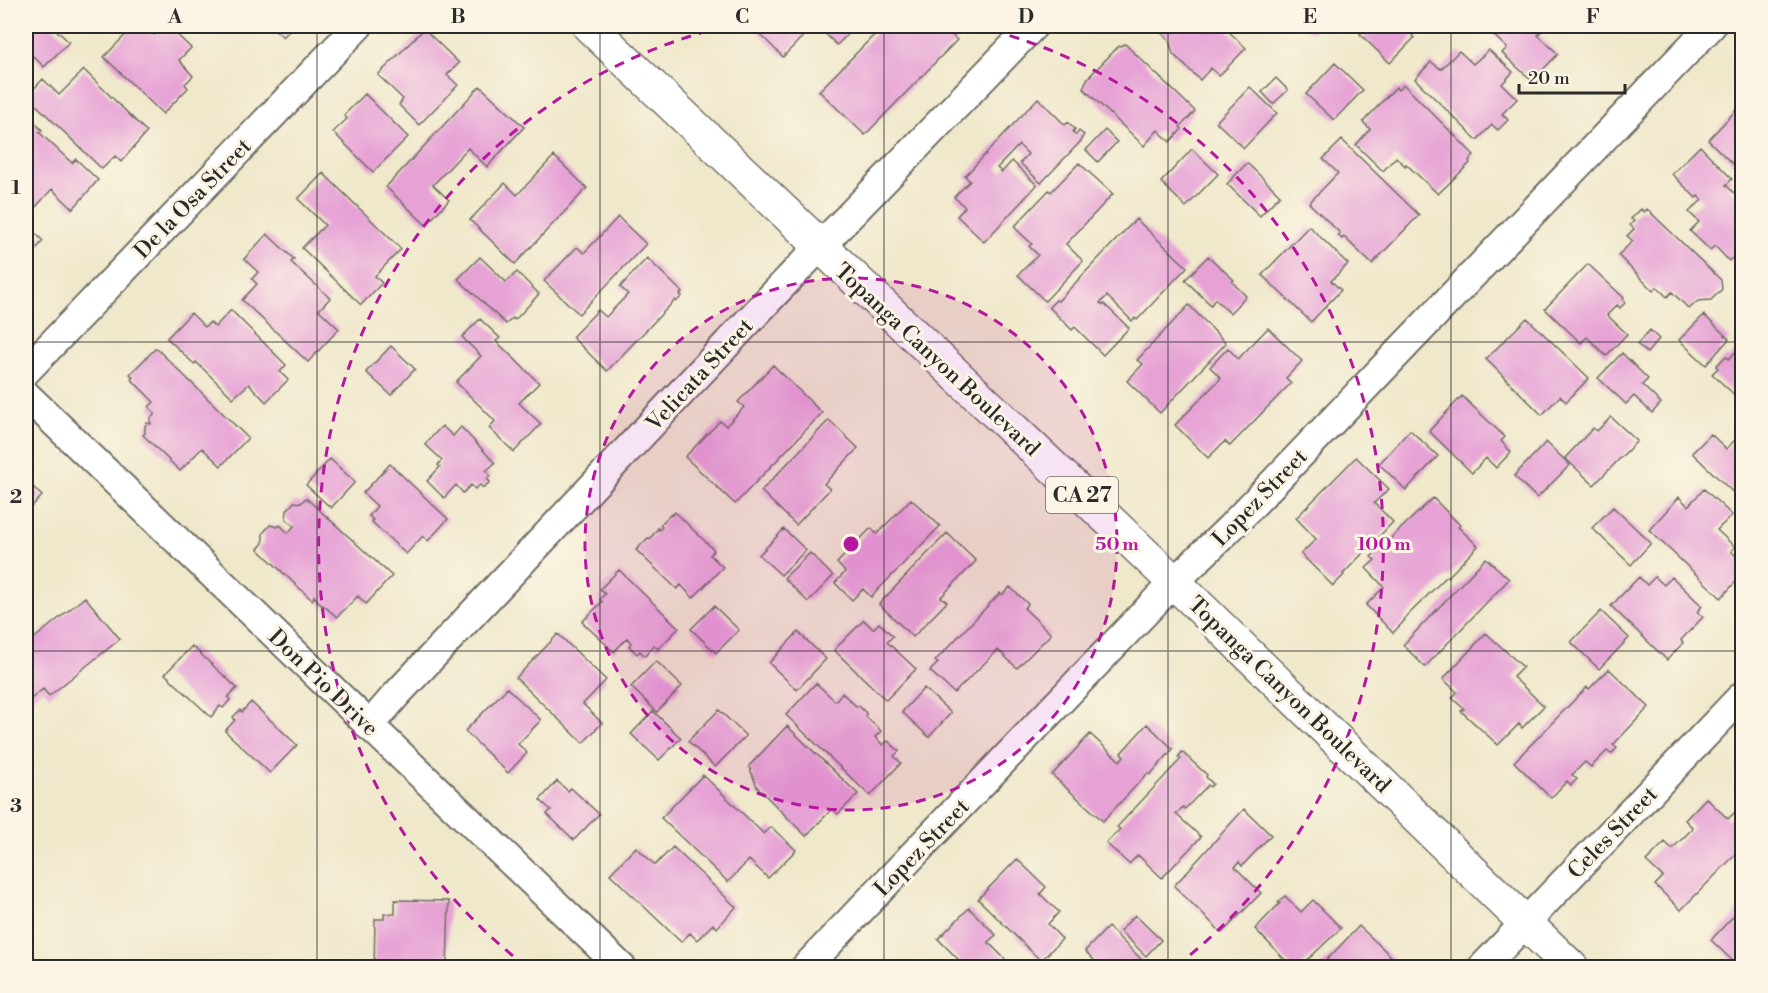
<svg xmlns="http://www.w3.org/2000/svg" width="1768" height="993" font-family="'Libre Bodoni',serif">
<style>
.building{fill:#e6a2d5}
.lines{fill:none;stroke-linecap:round;stroke-linejoin:round}
.street-casing{stroke:#706d63;stroke-width:32}
.primary-casing{stroke:#706d63;stroke-width:36}
.street{stroke:#fff;stroke-width:28}
.primary{stroke:#fff;stroke-width:33}
.grid{fill:none;stroke:#2b2b2b;stroke-width:1.5;stroke-opacity:0.55}
.ring{fill:none;stroke:#b5179e;stroke-width:3;stroke-dasharray:10 8}
.labels{text-anchor:middle;stroke-width:6;stroke-linejoin:round;paint-order:stroke}
.shield{fill:#fcf5e5;stroke:#6a6863;stroke-width:1.5}
.shield-label{font-size:21px;font-weight:bold;fill:#2b2b2b}
.street-label{font-size:22px;fill:#2b2b2b;stroke:#fcf5e5}
.centre{fill:#b5179e;stroke:#fcf5e5;stroke-width:3}
.ring-label{font-size:18px;text-anchor:middle;font-weight:bold;fill:#b5179e;stroke:#fcf5e5;stroke-width:6;stroke-linejoin:round;paint-order:stroke}
.neatline{fill:none;stroke:#2b2b2b;stroke-width:2}
.grid-label{font-size:20px;text-anchor:middle;font-weight:bold;fill:#2b2b2b}
</style>
<rect width="100%" height="100%" fill="#fcf5e5"/>
<filter id="ink" filterUnits="userSpaceOnUse"><feTurbulence type="fractalNoise" baseFrequency=".0167" numOctaves="2"/><feDisplacementMap in="SourceGraphic" scale="12" xChannelSelector="R" yChannelSelector="G"/><feConvolveMatrix kernelMatrix="1 2 1 2 8 2 1 2 1" color-interpolation-filters="sRGB"/></filter>
<filter id="wash" filterUnits="userSpaceOnUse"><feTurbulence type="fractalNoise" baseFrequency=".008" numOctaves="4" result="noise"/><feDisplacementMap in="SourceGraphic" scale="24" xChannelSelector="R" yChannelSelector="G"/><feGaussianBlur stdDeviation="1.35" result="paint"/><feColorMatrix in="noise" values="0 0 0 0 0 0 0 0 0 0 0 0 0 0 0 0 0 1.4 0 .05"/><feComposite in="paint" operator="in"/></filter>
<g filter="url(#wash)">
<rect width="100%" height="100%" fill="#efe8cb"/>
<g id="blocks">
<path class="building" d="M 26,26 L 52,26 L 69,42 L 44,67 L 26,49 Z
M 134,26 L 144,26 L 154,35 L 162,26 L 168,26 L 191,48 L 179,60 L 193,76 L 185,84 L 188,88 L 163,114 L 104,57 Z
M 271,26 L 294,26 L 283,37 Z
M 759,26 L 807,26 L 810,29 L 783,57 L 755,29 Z
M 817,26 L 856,26 L 837,45 Z
M 883,26 L 942,26 L 957,40 L 865,135 L 819,91 Z
M 1154,26 L 1223,26 L 1246,48 L 1219,76 L 1211,68 L 1200,80 L 1173,54 L 1169,40 Z
M 1234,26 L 1247,26 L 1241,32 Z
M 1303,26 L 1319,26 L 1312,33 Z
M 1354,26 L 1366,26 L 1361,31 Z
M 1369,26 L 1411,26 L 1417,31 L 1412,36 L 1414,38 L 1390,63 L 1360,34 Z
M 1484,26 L 1540,26 L 1543,29 L 1538,35 L 1558,54 L 1532,81 L 1502,53 L 1507,48 Z
M 424,29 L 459,63 L 447,75 L 458,85 L 419,125 L 399,105 L 403,99 L 378,75 Z
M 1125,44 L 1195,111 L 1180,127 L 1182,129 L 1170,142 L 1158,130 L 1144,146 L 1083,88 L 1087,79 L 1118,47 Z
M 1489,50 L 1513,72 L 1502,84 L 1517,99 L 1502,114 L 1508,120 L 1498,130 L 1492,125 L 1477,140 L 1415,79 L 1431,62 L 1441,69 L 1459,51 L 1473,64 Z
M 1335,63 L 1363,90 L 1334,120 L 1306,94 Z
M 84,70 L 147,132 L 121,162 L 115,156 L 102,169 L 27,96 L 43,79 L 59,95 Z
M 1276,78 L 1288,90 L 1273,104 L 1262,92 Z
M 1404,85 L 1474,155 L 1469,161 L 1470,163 L 1438,194 L 1406,164 L 1405,166 L 1396,157 L 1383,171 L 1356,145 L 1370,129 L 1363,122 L 1396,87 L 1398,90 Z
M 480,86 L 524,127 L 487,167 L 468,148 L 433,185 L 449,200 L 426,225 L 386,187 Z
M 1250,87 L 1277,113 L 1244,148 L 1216,122 Z
M 365,94 L 408,137 L 373,172 L 333,132 L 347,119 L 344,115 Z
M 1038,98 L 1065,125 L 1068,122 L 1075,129 L 1073,132 L 1076,135 L 1079,131 L 1084,135 L 1081,139 L 1082,140 L 1041,183 L 1020,163 L 1028,154 L 1019,145 L 997,168 L 1002,172 L 1012,161 L 1037,185 L 984,242 L 957,216 L 965,207 L 954,197 L 970,181 L 965,176 Z
M 1742,104 L 1742,173 L 1708,140 Z
M 26,114 L 42,130 L 39,132 L 72,163 L 76,159 L 98,180 L 73,209 L 52,189 L 33,210 L 26,206 Z
M 1105,130 L 1117,142 L 1098,162 L 1086,150 Z
M 1342,140 L 1419,215 L 1372,264 L 1344,237 L 1342,239 L 1338,235 L 1340,233 L 1309,203 L 1338,173 L 1323,159 Z
M 1700,146 L 1732,179 L 1726,185 L 1742,201 L 1742,248 L 1729,261 L 1715,246 L 1710,250 L 1690,231 L 1699,222 L 1689,212 L 1702,200 L 1698,196 L 1696,198 L 1672,174 Z
M 1192,149 L 1218,174 L 1186,207 L 1161,182 Z
M 554,156 L 587,188 L 515,264 L 470,220 L 505,183 L 517,195 Z
M 1079,163 L 1113,194 L 1066,244 L 1083,261 L 1045,301 L 1018,275 L 1038,255 L 1029,246 L 1032,244 L 1014,227 L 1049,190 L 1051,192 Z
M 1247,163 L 1280,195 L 1260,216 L 1227,184 Z
M 323,173 L 401,249 L 375,276 L 382,283 L 361,305 L 302,248 L 325,225 L 298,199 Z
M 1641,209 L 1644,212 L 1647,209 L 1721,280 L 1722,289 L 1711,300 L 1698,301 L 1689,309 L 1672,292 L 1667,297 L 1657,287 L 1653,291 L 1618,255 L 1633,241 L 1627,236 L 1634,229 L 1630,225 L 1634,221 L 1631,219 Z
M 618,217 L 646,244 L 579,314 L 544,281 L 577,247 L 584,253 Z
M 1136,219 L 1187,267 L 1137,320 L 1135,318 L 1132,321 L 1107,296 L 1100,303 L 1103,305 L 1104,304 L 1129,328 L 1103,355 L 1075,327 L 1072,330 L 1049,307 L 1056,300 L 1058,301 Z
M 26,224 L 43,241 L 26,260 Z
M 1309,226 L 1348,264 L 1331,281 L 1341,290 L 1311,322 L 1262,275 Z
M 267,234 L 294,259 L 291,262 L 330,298 L 319,310 L 339,329 L 308,362 L 242,300 L 257,284 L 252,279 L 258,272 L 244,259 Z
M 1208,256 L 1234,280 L 1232,282 L 1246,296 L 1230,313 L 1215,299 L 1211,305 L 1185,280 Z
M 480,257 L 506,282 L 517,272 L 539,294 L 515,320 L 513,318 L 506,324 L 458,279 Z
M 647,258 L 682,292 L 680,294 L 682,296 L 676,302 L 675,300 L 607,371 L 572,337 L 598,310 L 606,317 L 628,294 L 620,287 Z
M 1588,264 L 1624,298 L 1623,300 L 1625,303 L 1620,308 L 1617,305 L 1607,315 L 1627,334 L 1606,356 L 1587,337 L 1581,343 L 1545,309 Z
M 1189,305 L 1226,343 L 1160,413 L 1127,381 L 1143,364 L 1137,360 Z
M 231,310 L 286,365 L 280,372 L 288,380 L 266,402 L 249,384 L 233,398 L 196,362 L 194,364 L 167,338 L 191,313 L 205,327 L 210,322 L 215,327 Z
M 1704,315 L 1729,339 L 1706,365 L 1679,340 Z
M 1527,318 L 1589,378 L 1566,402 L 1560,396 L 1542,415 L 1486,359 Z
M 480,319 L 500,338 L 496,341 L 539,383 L 519,403 L 541,424 L 514,452 L 489,428 L 495,421 L 456,382 L 481,356 L 462,337 Z
M 1268,328 L 1302,361 L 1286,378 L 1291,383 L 1230,446 L 1225,441 L 1208,458 L 1175,425 L 1221,378 L 1210,367 L 1228,348 L 1238,359 Z
M 1650,330 L 1659,339 L 1647,353 L 1637,344 Z
M 391,346 L 415,369 L 391,395 L 366,372 Z
M 156,348 L 248,438 L 221,466 L 202,448 L 180,471 L 143,435 L 145,433 L 145,426 L 147,423 L 151,424 L 150,419 L 155,414 L 149,407 L 154,402 L 131,379 L 133,377 L 130,374 Z
M 1739,348 L 1742,351 L 1742,394 L 1738,398 L 1712,374 L 1718,368 L 1716,366 L 1726,356 L 1729,359 Z
M 1622,353 L 1648,379 L 1642,385 L 1661,403 L 1652,413 L 1634,396 L 1626,404 L 1598,378 Z
M 773,365 L 822,413 L 735,504 L 685,457 L 720,421 L 726,426 L 744,407 L 738,402 Z
M 1462,396 L 1505,437 L 1501,441 L 1511,452 L 1496,468 L 1486,458 L 1472,473 L 1429,431 Z
M 1611,417 L 1637,441 L 1594,485 L 1565,458 L 1593,428 L 1597,431 Z
M 829,420 L 858,448 L 824,484 L 830,489 L 796,525 L 761,491 Z
M 442,426 L 453,436 L 461,427 L 495,463 L 486,471 L 490,475 L 487,479 L 490,482 L 483,488 L 480,485 L 475,489 L 471,485 L 463,493 L 456,485 L 444,498 L 427,481 L 440,467 L 438,465 L 442,460 L 425,444 Z
M 1410,430 L 1438,456 L 1406,490 L 1379,464 Z
M 1711,434 L 1726,449 L 1737,438 L 1740,441 L 1742,439 L 1742,501 L 1692,453 Z
M 1546,442 L 1570,465 L 1537,498 L 1514,476 Z
M 1356,457 L 1389,489 L 1374,503 L 1393,522 L 1343,574 L 1344,575 L 1333,586 L 1301,554 L 1316,539 L 1296,518 Z
M 330,459 L 355,482 L 331,508 L 306,485 Z
M 390,464 L 448,519 L 428,541 L 423,536 L 406,554 L 371,521 L 373,520 L 369,516 L 377,506 L 363,493 Z
M 26,480 L 42,496 L 26,512 Z
M 1704,489 L 1732,515 L 1717,530 L 1735,547 L 1731,551 L 1742,562 L 1742,575 L 1721,598 L 1649,530 L 1679,497 L 1688,506 Z
M 306,498 L 392,576 L 366,604 L 358,596 L 337,617 L 323,605 L 322,606 L 314,596 L 312,600 L 258,549 L 263,543 L 263,533 L 270,525 L 278,527 L 280,525 L 288,533 L 294,526 L 286,519 L 287,510 L 294,502 L 301,503 Z
M 1433,498 L 1460,525 L 1458,527 L 1478,546 L 1448,577 L 1447,576 L 1404,619 L 1405,620 L 1393,633 L 1366,605 L 1384,587 L 1366,568 L 1375,560 L 1371,557 Z
M 911,499 L 940,526 L 871,597 L 863,589 L 852,600 L 835,583 L 845,572 L 837,563 L 871,528 L 877,534 Z
M 1613,507 L 1651,543 L 1631,565 L 1592,528 Z
M 675,512 L 714,550 L 710,555 L 723,567 L 693,598 L 681,585 L 677,589 L 636,550 L 648,538 L 650,539 L 658,528 L 659,530 L 662,527 L 660,525 L 671,514 L 672,515 Z
M 784,529 L 806,550 L 781,575 L 759,555 Z
M 947,533 L 976,561 L 941,597 L 947,602 L 913,637 L 879,604 Z
M 810,553 L 833,576 L 808,602 L 784,578 Z
M 1486,558 L 1509,579 L 1425,667 L 1403,645 Z
M 619,570 L 679,628 L 658,649 L 654,645 L 645,656 L 640,651 L 637,654 L 629,646 L 631,643 L 627,638 L 614,652 L 582,622 L 602,602 L 600,599 L 605,594 L 600,589 Z
M 1639,577 L 1647,585 L 1655,577 L 1664,585 L 1672,577 L 1702,606 L 1697,612 L 1703,617 L 1681,640 L 1683,643 L 1667,660 L 1611,606 Z
M 1010,587 L 1028,604 L 1024,608 L 1051,634 L 1017,668 L 998,650 L 954,693 L 930,671 L 938,663 L 935,661 L 1000,593 L 1002,595 Z
M 85,597 L 120,639 L 49,696 L 43,689 L 26,703 L 26,645 Z
M 714,606 L 739,630 L 716,653 L 691,629 Z
M 1601,611 L 1629,638 L 1599,669 L 1571,642 Z
M 864,620 L 873,629 L 879,623 L 893,636 L 887,642 L 916,669 L 886,700 L 834,650 Z
M 798,632 L 826,659 L 797,690 L 769,663 Z
M 1486,633 L 1523,667 L 1513,677 L 1544,706 L 1522,728 L 1519,724 L 1498,745 L 1461,711 L 1464,709 L 1452,698 L 1457,692 L 1443,679 Z
M 558,634 L 606,680 L 583,704 L 602,723 L 583,743 L 516,678 Z
M 192,646 L 237,688 L 228,697 L 230,700 L 223,708 L 220,706 L 211,717 L 165,674 Z
M 656,661 L 682,686 L 657,712 L 631,687 Z
M 1609,669 L 1649,707 L 1613,745 L 1617,748 L 1611,754 L 1607,751 L 1591,767 L 1585,762 L 1572,775 L 1577,779 L 1571,785 L 1567,781 L 1551,798 L 1514,762 L 1587,687 L 1589,689 Z
M 816,683 L 835,701 L 842,693 L 856,706 L 859,706 L 866,713 L 866,717 L 881,731 L 875,737 L 883,745 L 888,741 L 899,751 L 894,756 L 901,763 L 870,796 L 786,715 Z
M 507,688 L 541,720 L 518,744 L 527,753 L 508,773 L 465,731 Z
M 924,688 L 951,713 L 929,737 L 902,712 Z
M 251,702 L 297,745 L 270,773 L 225,731 L 235,720 L 233,717 L 240,710 L 242,712 Z
M 719,710 L 746,736 L 715,767 L 688,741 Z
M 653,711 L 681,738 L 659,760 L 631,734 Z
M 1147,724 L 1173,749 L 1150,775 L 1148,773 L 1103,821 L 1052,775 L 1090,734 L 1120,761 L 1124,756 L 1121,753 Z
M 787,726 L 858,794 L 838,814 L 832,809 L 806,836 L 757,787 L 749,766 Z
M 1182,752 L 1207,775 L 1206,777 L 1213,784 L 1210,787 L 1208,785 L 1185,809 L 1183,807 L 1176,814 L 1201,837 L 1162,878 L 1138,855 L 1129,864 L 1106,843 L 1120,829 L 1117,827 L 1181,759 L 1178,757 Z
M 703,775 L 764,834 L 771,827 L 796,850 L 768,878 L 749,860 L 728,882 L 661,818 Z
M 557,781 L 568,791 L 571,788 L 599,814 L 574,840 L 547,814 L 551,810 L 540,800 Z
M 1706,798 L 1728,819 L 1738,809 L 1742,813 L 1742,852 L 1740,850 L 1681,910 L 1655,885 L 1663,877 L 1646,861 L 1665,842 L 1672,849 L 1693,828 L 1685,820 Z
M 1244,809 L 1271,835 L 1242,866 L 1239,862 L 1235,867 L 1261,893 L 1222,933 L 1174,886 Z
M 636,847 L 655,865 L 673,847 L 736,907 L 717,928 L 713,924 L 697,940 L 690,933 L 681,942 L 610,874 Z
M 1017,859 L 1046,887 L 1040,894 L 1059,912 L 1048,924 L 1062,939 L 1041,961 L 978,899 Z
M 1285,896 L 1301,912 L 1313,900 L 1341,928 L 1299,968 L 1293,968 L 1255,929 L 1280,903 L 1278,902 Z
M 395,900 L 449,901 L 447,968 L 374,968 L 375,919 L 384,919 L 384,914 L 395,914 Z
M 1742,907 L 1742,968 L 1740,968 L 1711,940 Z
M 969,908 L 996,935 L 988,942 L 1014,968 L 959,968 L 963,964 L 938,939 Z
M 1135,915 L 1161,940 L 1146,956 L 1120,931 Z
M 1359,926 L 1393,958 L 1384,968 L 1319,968 Z
M 1108,927 L 1142,960 L 1135,968 L 1102,968 L 1085,951 Z"/>
</g>
</g>
<g filter="url(#ink)">
<use href="#blocks" fill-opacity="0" stroke="#706d63" stroke-width="1.5"/>
<g class="lines">
<defs>
<path id="street" d="M 26,371 L 358,26
M 26,395 L 622,968
M 369,726 L 396,695 L 775,293 L 1033,26
M 805,968 L 1174,582 L 1230,528 L 1711,26
M 1482,968 L 1742,696"/>
<path id="primary" d="M 589,26 L 1174,582 L 1572,968"/>
</defs>
<use href="#street" class="street-casing"/>
<use href="#primary" class="primary-casing"/>
<use href="#street" class="street"/>
<use href="#primary" class="primary"/>
</g>
</g>
<path class="grid" d="M 317,26 L 317,968M 600,26 L 600,968M 884,26 L 884,968M 1168,26 L 1168,968M 1451,26 L 1451,968M 26,342 L 1742,342M 26,651 L 1742,651"/>
<circle cx="851" cy="544" r="266" fill="#b5179e" fill-opacity=".12"/>
<g class="ring">
<circle cx="851" cy="544" r="266"/>
<path d="M527 967A533 533 0 0 1 727 26M975 26A533 533 0 0 1 1175 967"/>
</g>
<g class="labels">
<rect class="shield" x="1046" y="477" width="72" height="36" rx="4.5"/>
<g class="shield-label">
<text x="1082" y="502">CA 27</text>
</g>
<g class="street-label">
<text transform="translate(192 198) rotate(-46)" y="8">De la Osa Street</text>
<text transform="translate(938 359) rotate(43)" y="8">Topanga Canyon Boulevard</text>
<text transform="translate(699 374) rotate(-47)" y="8">Velicata Street</text>
<text transform="translate(1259 497) rotate(-46)" y="8">Lopez Street</text>
<text transform="translate(324 682) rotate(44)" y="8">Don Pio Drive</text>
<text transform="translate(1290 694) rotate(44)" y="8">Topanga Canyon Boulevard</text>
<text transform="translate(1612 832) rotate(-46)" y="8">Celes Street</text>
<text transform="translate(921 847) rotate(-46)" y="8">Lopez Street</text>
</g>
</g>
<circle cx="851" cy="544" r="9" class="centre"/>
<g class="ring-label">
<text x="1117" y="550">50 m</text>
<text x="1384" y="550">100 m</text>
</g>
<rect width="1768" height="993" fill="none" stroke="#fcf5e5" stroke-width="66"/>
<path d="M1519 84v9h106v-9" fill="none" stroke="#2b2b2b" stroke-width="3"/>
<text x="1528" y="84" font-size="18" fill="#2b2b2b" stroke="#fcf5e5" stroke-width="4.5" paint-order="stroke">20 m</text>
<rect x="33" y="33" width="1702" height="927" class="neatline"/>
<g class="grid-label">
<text x="175" y="23">A</text>
<text x="458" y="23">B</text>
<text x="742" y="23">C</text>
<text x="1026" y="23">D</text>
<text x="1310" y="23">E</text>
<text x="1593" y="23">F</text>
<text x="16" y="194">1</text>
<text x="16" y="503">2</text>
<text x="16" y="812">3</text>
</g>
</svg>
